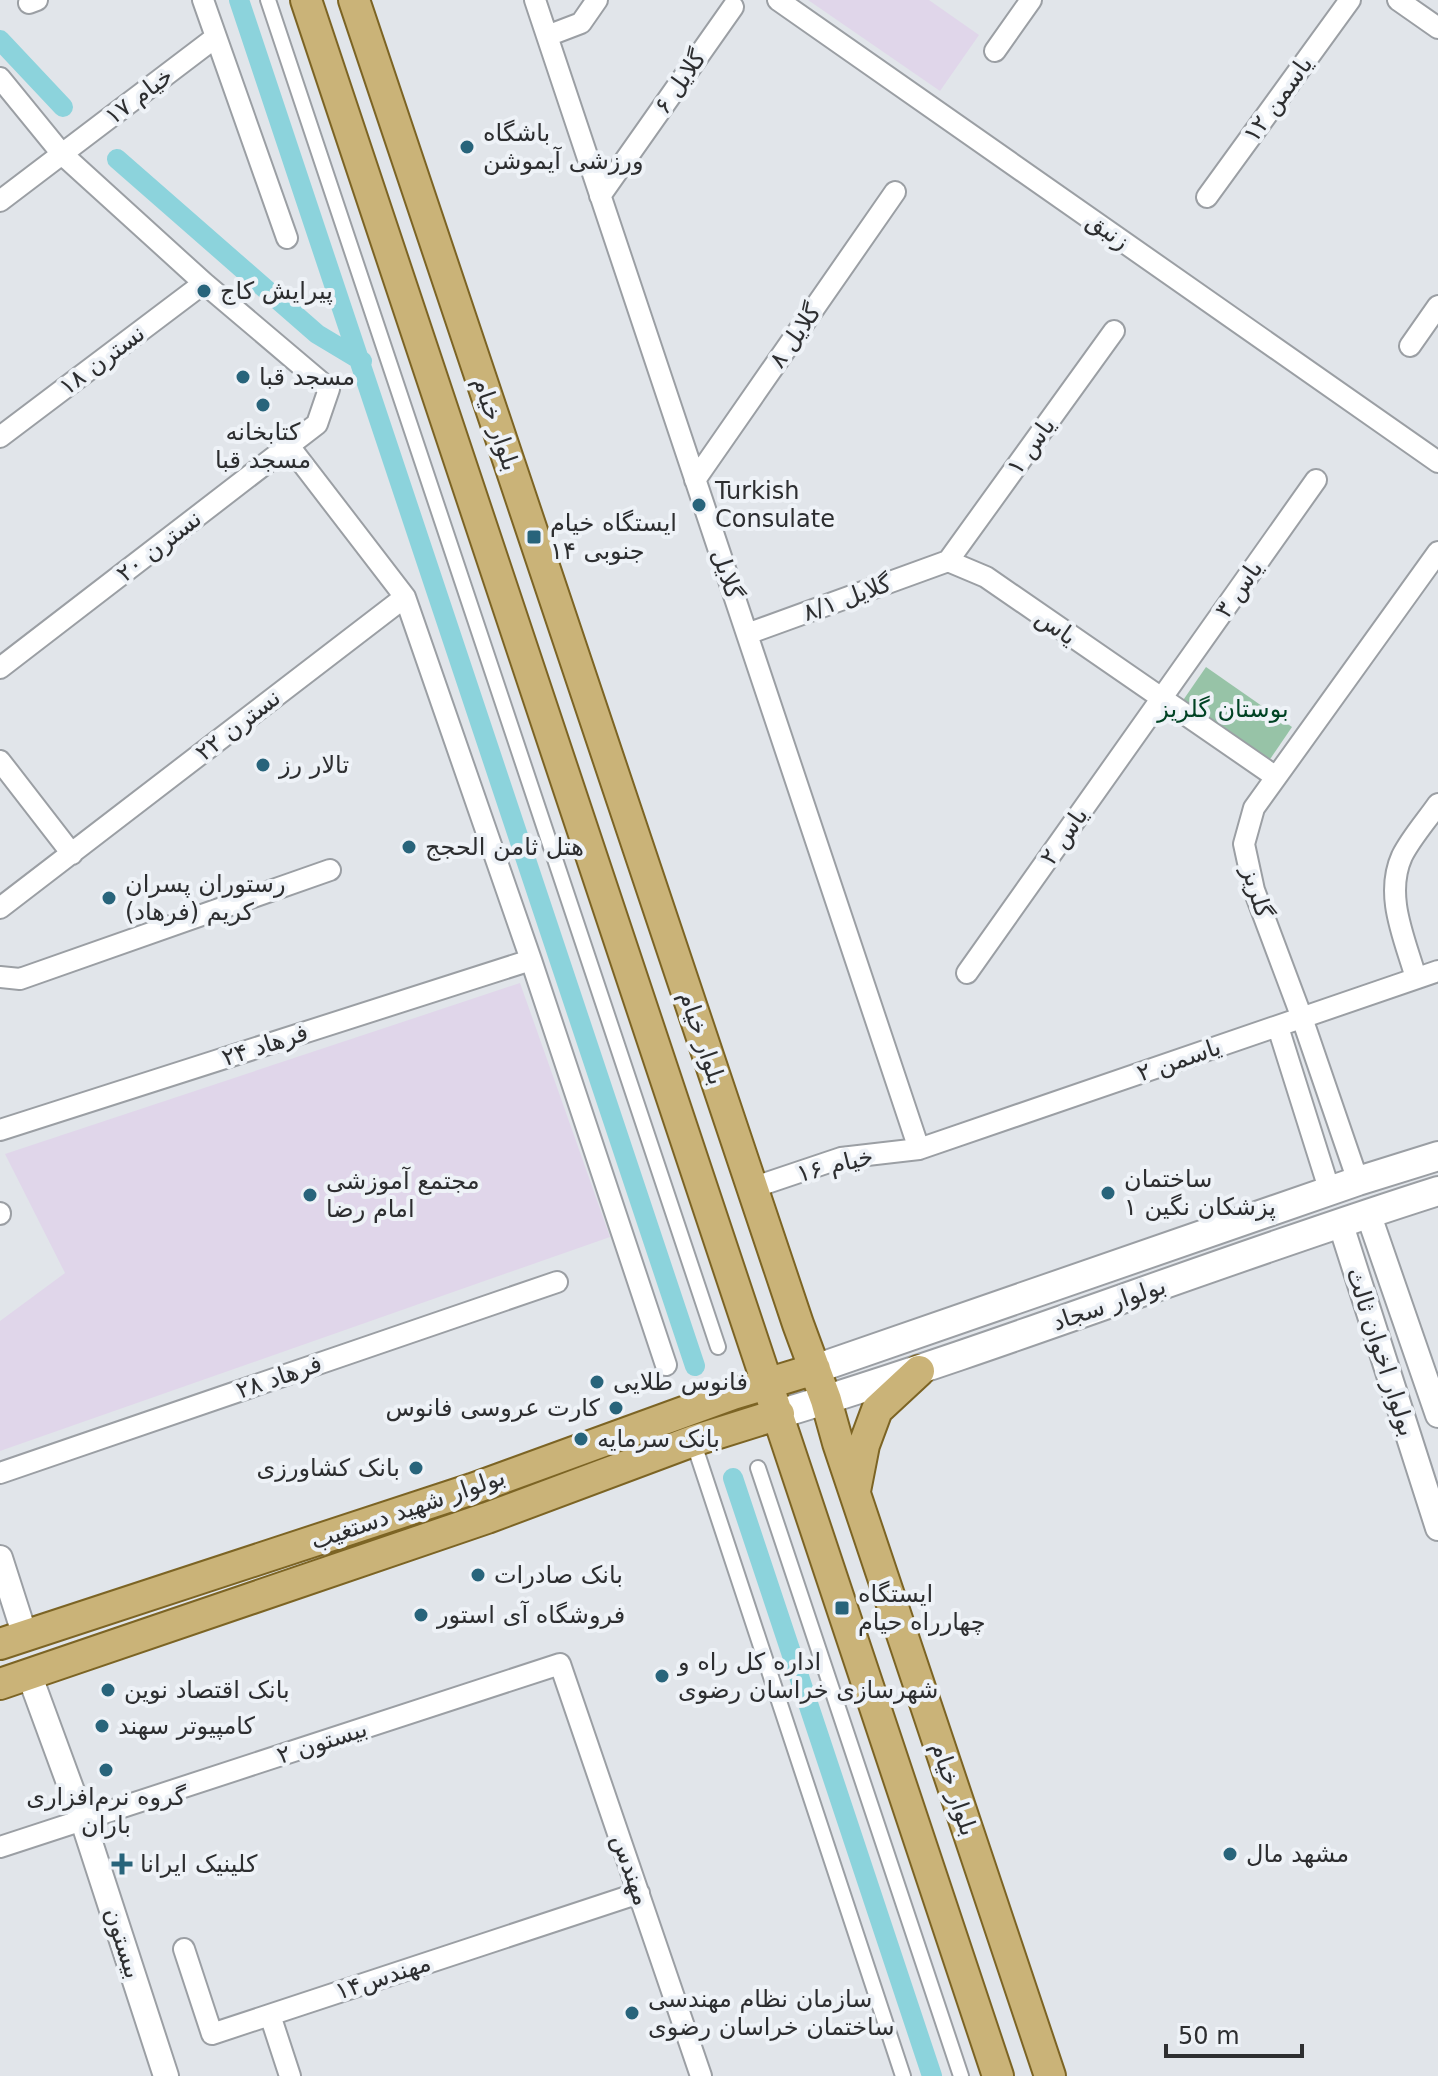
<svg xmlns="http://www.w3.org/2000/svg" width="1438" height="2076" font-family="'DejaVu Sans',Cairo,sans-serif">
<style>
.education{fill:#e0d6ea}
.park{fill:#97c3a7}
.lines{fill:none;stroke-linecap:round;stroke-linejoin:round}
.canal{stroke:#8cd3dc;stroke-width:20}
.pedestrian-casing{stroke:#9b9fa4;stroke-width:18}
.minor-casing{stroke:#9b9fa4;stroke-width:24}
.tertiary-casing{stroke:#9b9fa4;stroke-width:28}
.secondary-casing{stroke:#9b9fa4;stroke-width:32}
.primary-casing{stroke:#7c6424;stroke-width:34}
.pedestrian{stroke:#fff;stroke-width:14}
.minor{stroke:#fff;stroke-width:20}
.tertiary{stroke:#fff;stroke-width:24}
.secondary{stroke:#fff;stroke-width:28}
.primary{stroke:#cab378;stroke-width:30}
.poi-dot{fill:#28647b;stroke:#eef2f7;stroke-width:3}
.labels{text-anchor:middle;stroke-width:8;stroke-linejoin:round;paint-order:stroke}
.street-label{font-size:24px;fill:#2d2e30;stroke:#eef2f7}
.poi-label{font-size:24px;fill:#2d2e30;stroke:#eef2f7;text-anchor:start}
.park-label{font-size:24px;fill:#004324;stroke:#eef2f7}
</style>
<rect width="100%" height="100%" fill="#e1e5ea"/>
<path class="education" d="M 808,0 L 929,0 L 979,35 L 940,91 Z
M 520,983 L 610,1237 L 0,1451 L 0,1321 L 65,1273 L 5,1154 Z"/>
<path class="park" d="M 1206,667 L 1292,727 L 1264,768 L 1177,709 Z"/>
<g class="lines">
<path class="canal" d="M 239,0 L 695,1366
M 0,40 L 63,107
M 117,159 L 317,334 L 362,361
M 733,1478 L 932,2076"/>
<defs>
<path id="pedestrian" d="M 268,0 L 718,1347
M 693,1441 L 903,2076
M 758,1468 L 961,2076"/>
<path id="minor" d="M 203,0 L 287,238
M 535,0 L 919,1149
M 778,0 L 1438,462
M 1398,0 L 1438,28
M 29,3 L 37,0
M 547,36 L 581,23 L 597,0
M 995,51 L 1031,0
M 0,78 L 62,154 L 204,283 L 329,389 L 317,424 L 0,668
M 600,196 L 733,7
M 1207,197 L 1350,0
M 0,201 L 216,37
M 1410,346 L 1438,306
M 0,437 L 204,283
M 289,446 L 405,597 L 531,960 L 666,1365
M 695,480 L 895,192
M 948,561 L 986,577 L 1276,777
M 948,561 L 1114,331
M 747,634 L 948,561
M 0,761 L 72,854
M 0,908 L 405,597
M 967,973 L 1316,480
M 0,977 L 20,979 L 330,870
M 1416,978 C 1405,939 1384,896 1402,856 C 1411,838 1427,820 1438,804
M 1278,1027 L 1330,1192
M 0,1130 L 531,960
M 1358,1181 L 1302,1018 L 1254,890 L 1244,844 L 1254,808 L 1438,552
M 752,1188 L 841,1158 L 919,1149 L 1438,971
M 0,1214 L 0,1213
M 0,1473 L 557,1282
M 0,1847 L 560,1664 L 701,2076
M 184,1949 L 212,2034 L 639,1893
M 270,2015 L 290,2076"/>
<path id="tertiary" d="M 1368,1213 L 1438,1415
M 1340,1222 L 1438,1528
M 0,1558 L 25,1636
M 29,1674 L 83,1821 L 166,2076"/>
<path id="secondary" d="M 815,1369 L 1358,1181 L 1438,1156
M 779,1414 C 1001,1347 1217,1261 1438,1191"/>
<path id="primary" d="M 306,0 L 998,2076
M 354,0 L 798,1324 L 826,1400 L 838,1443 L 1050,2076
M 855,1491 L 864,1445 L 877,1410 L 919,1371
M 0,1644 L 472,1489 L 733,1394 L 815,1369
M 0,1684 L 487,1518 L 693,1441 L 779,1414"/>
</defs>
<use href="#pedestrian" class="pedestrian-casing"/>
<use href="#minor" class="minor-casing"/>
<use href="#tertiary" class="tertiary-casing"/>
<use href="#secondary" class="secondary-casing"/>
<use href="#primary" class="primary-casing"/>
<use href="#pedestrian" class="pedestrian"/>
<use href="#minor" class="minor"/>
<use href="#tertiary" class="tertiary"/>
<use href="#secondary" class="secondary"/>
<use href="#primary" class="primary"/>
</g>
<g class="poi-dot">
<circle cx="467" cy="147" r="8"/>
<circle cx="204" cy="291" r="8"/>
<circle cx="243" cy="377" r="8"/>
<circle cx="263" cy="405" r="8"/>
<circle cx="699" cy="505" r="8"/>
<rect x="526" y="529" width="16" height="16" rx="4"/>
<circle cx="263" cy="765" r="8"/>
<circle cx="409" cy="847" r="8"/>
<circle cx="109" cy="898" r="8"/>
<circle cx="1108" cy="1193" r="8"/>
<circle cx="310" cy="1195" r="8"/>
<circle cx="597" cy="1382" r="8"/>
<circle cx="616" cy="1408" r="8"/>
<circle cx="581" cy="1439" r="8"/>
<circle cx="416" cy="1468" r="8"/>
<circle cx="478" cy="1575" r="8"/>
<rect x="834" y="1600" width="16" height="16" rx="4"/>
<circle cx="421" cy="1615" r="8"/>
<circle cx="662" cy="1676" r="8"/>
<circle cx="108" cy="1690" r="8"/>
<circle cx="102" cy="1726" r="8"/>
<circle cx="106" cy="1770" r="8"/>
<circle cx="1230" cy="1854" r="8"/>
<path d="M118 1852h8v8h8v8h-8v8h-8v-8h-8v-8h8z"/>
<circle cx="632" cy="2013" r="8"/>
</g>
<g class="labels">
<g class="street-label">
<text transform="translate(680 82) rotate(-55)" y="8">گلایل ۶</text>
<text transform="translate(139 96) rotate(-37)" y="8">خیام ۱۷</text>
<text transform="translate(1278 99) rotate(-54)" y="8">یاسمن ۱۲</text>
<text transform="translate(1108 231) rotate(35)" y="8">زنبق</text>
<text transform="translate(795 336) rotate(-55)" y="8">گلایل ۸</text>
<text transform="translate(102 360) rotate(-37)" y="8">نسترن ۱۸</text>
<text transform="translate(496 424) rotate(71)" y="8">بلوار خیام</text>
<text transform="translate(1031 446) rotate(-54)" y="8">یاس ۱</text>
<text transform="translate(159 546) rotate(-38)" y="8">نسترن ۲۰</text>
<text transform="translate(727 574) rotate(72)" y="8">گلایل</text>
<text transform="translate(1239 589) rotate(-55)" y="8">یاس ۳</text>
<text transform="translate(847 598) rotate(-20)" y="8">گلایل ۸/۱</text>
<text transform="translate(1056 627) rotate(35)" y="8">یاس</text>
<text transform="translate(238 725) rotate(-38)" y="8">نسترن ۲۲</text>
<text transform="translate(1064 836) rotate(-55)" y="8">یاس ۲</text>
<text transform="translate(1257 892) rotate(73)" y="8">گلریز</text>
<text transform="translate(702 1038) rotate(71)" y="8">بلوار خیام</text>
<text transform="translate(265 1045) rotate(-18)" y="8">فرهاد ۲۴</text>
<text transform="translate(1179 1060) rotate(-19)" y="8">یاسمن ۲</text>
<text transform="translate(835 1165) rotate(-14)" y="8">خیام ۱۶</text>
<text transform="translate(1109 1304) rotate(-19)" y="8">بولوار سجاد</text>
<text transform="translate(1381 1352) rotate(72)" y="8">بولوار اخوان ثالث</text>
<text transform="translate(279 1377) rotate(-19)" y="8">فرهاد ۲۸</text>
<text transform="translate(408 1509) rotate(-19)" y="8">بولوار شهید دستغیب</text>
<text transform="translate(322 1742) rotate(-18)" y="8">بیستون ۲</text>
<text transform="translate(954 1789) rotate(71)" y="8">بلوار خیام</text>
<text transform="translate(631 1870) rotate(71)" y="8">مهندس</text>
<text transform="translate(123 1943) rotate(72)" y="8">بیستون</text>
<text transform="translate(383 1977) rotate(-18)" y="8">مهندس۱۴</text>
</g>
<g class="poi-label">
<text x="483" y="141">باشگاه<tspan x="483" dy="28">ورزشی آیموشن</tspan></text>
<text x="220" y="299">پیرایش کاج</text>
<text x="259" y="385">مسجد قبا</text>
<text x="263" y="440" text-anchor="middle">کتابخانه<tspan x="263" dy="28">مسجد قبا</tspan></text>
<text x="715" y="499">Turkish<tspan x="715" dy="28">Consulate</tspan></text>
<text x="550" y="531">ایستگاه خیام<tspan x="550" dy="28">جنوبی ۱۴</tspan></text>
<text x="279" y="773">تالار رز</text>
<text x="425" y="855">هتل ثامن الحجج</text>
<text x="125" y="892">رستوران پسران<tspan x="125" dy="28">کریم (فرهاد)</tspan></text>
<text x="1124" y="1187">ساختمان<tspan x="1124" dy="28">پزشکان نگین ۱</tspan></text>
<text x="326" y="1189">مجتمع آموزشی<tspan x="326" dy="28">امام رضا</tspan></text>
<text x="613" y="1390">فانوس طلایی</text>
<text x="600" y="1416" text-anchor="end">کارت عروسی فانوس</text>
<text x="597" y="1447">بانک سرمایه</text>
<text x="400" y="1476" text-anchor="end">بانک کشاورزی</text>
<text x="494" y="1583">بانک صادرات</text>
<text x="858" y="1602">ایستگاه<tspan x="858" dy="28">چهارراه حیام</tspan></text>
<text x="437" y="1623">فروشگاه آی استور</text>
<text x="678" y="1670">اداره کل راه و<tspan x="678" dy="28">شهرسازی خراسان رضوی</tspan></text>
<text x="124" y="1698">بانک اقتصاد نوین</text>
<text x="118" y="1734">کامپیوتر سهند</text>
<text x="106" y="1805" text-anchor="middle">گروه نرم‌افزاری<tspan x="106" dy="28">باران</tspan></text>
<text x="1246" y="1862">مشهد مال</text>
<text x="140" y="1872">کلینیک ایرانا</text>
<text x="648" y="2007">سازمان نظام مهندسی<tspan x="648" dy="28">ساختمان خراسان رضوی</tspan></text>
</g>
<g class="park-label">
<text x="1223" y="717">بوستان گلریز</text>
</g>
</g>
<path d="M1166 2044v12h136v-12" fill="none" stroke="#2d2e30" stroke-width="4"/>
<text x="1178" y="2044" font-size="24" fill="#2d2e30" stroke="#eef2f7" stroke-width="6" paint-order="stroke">50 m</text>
</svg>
